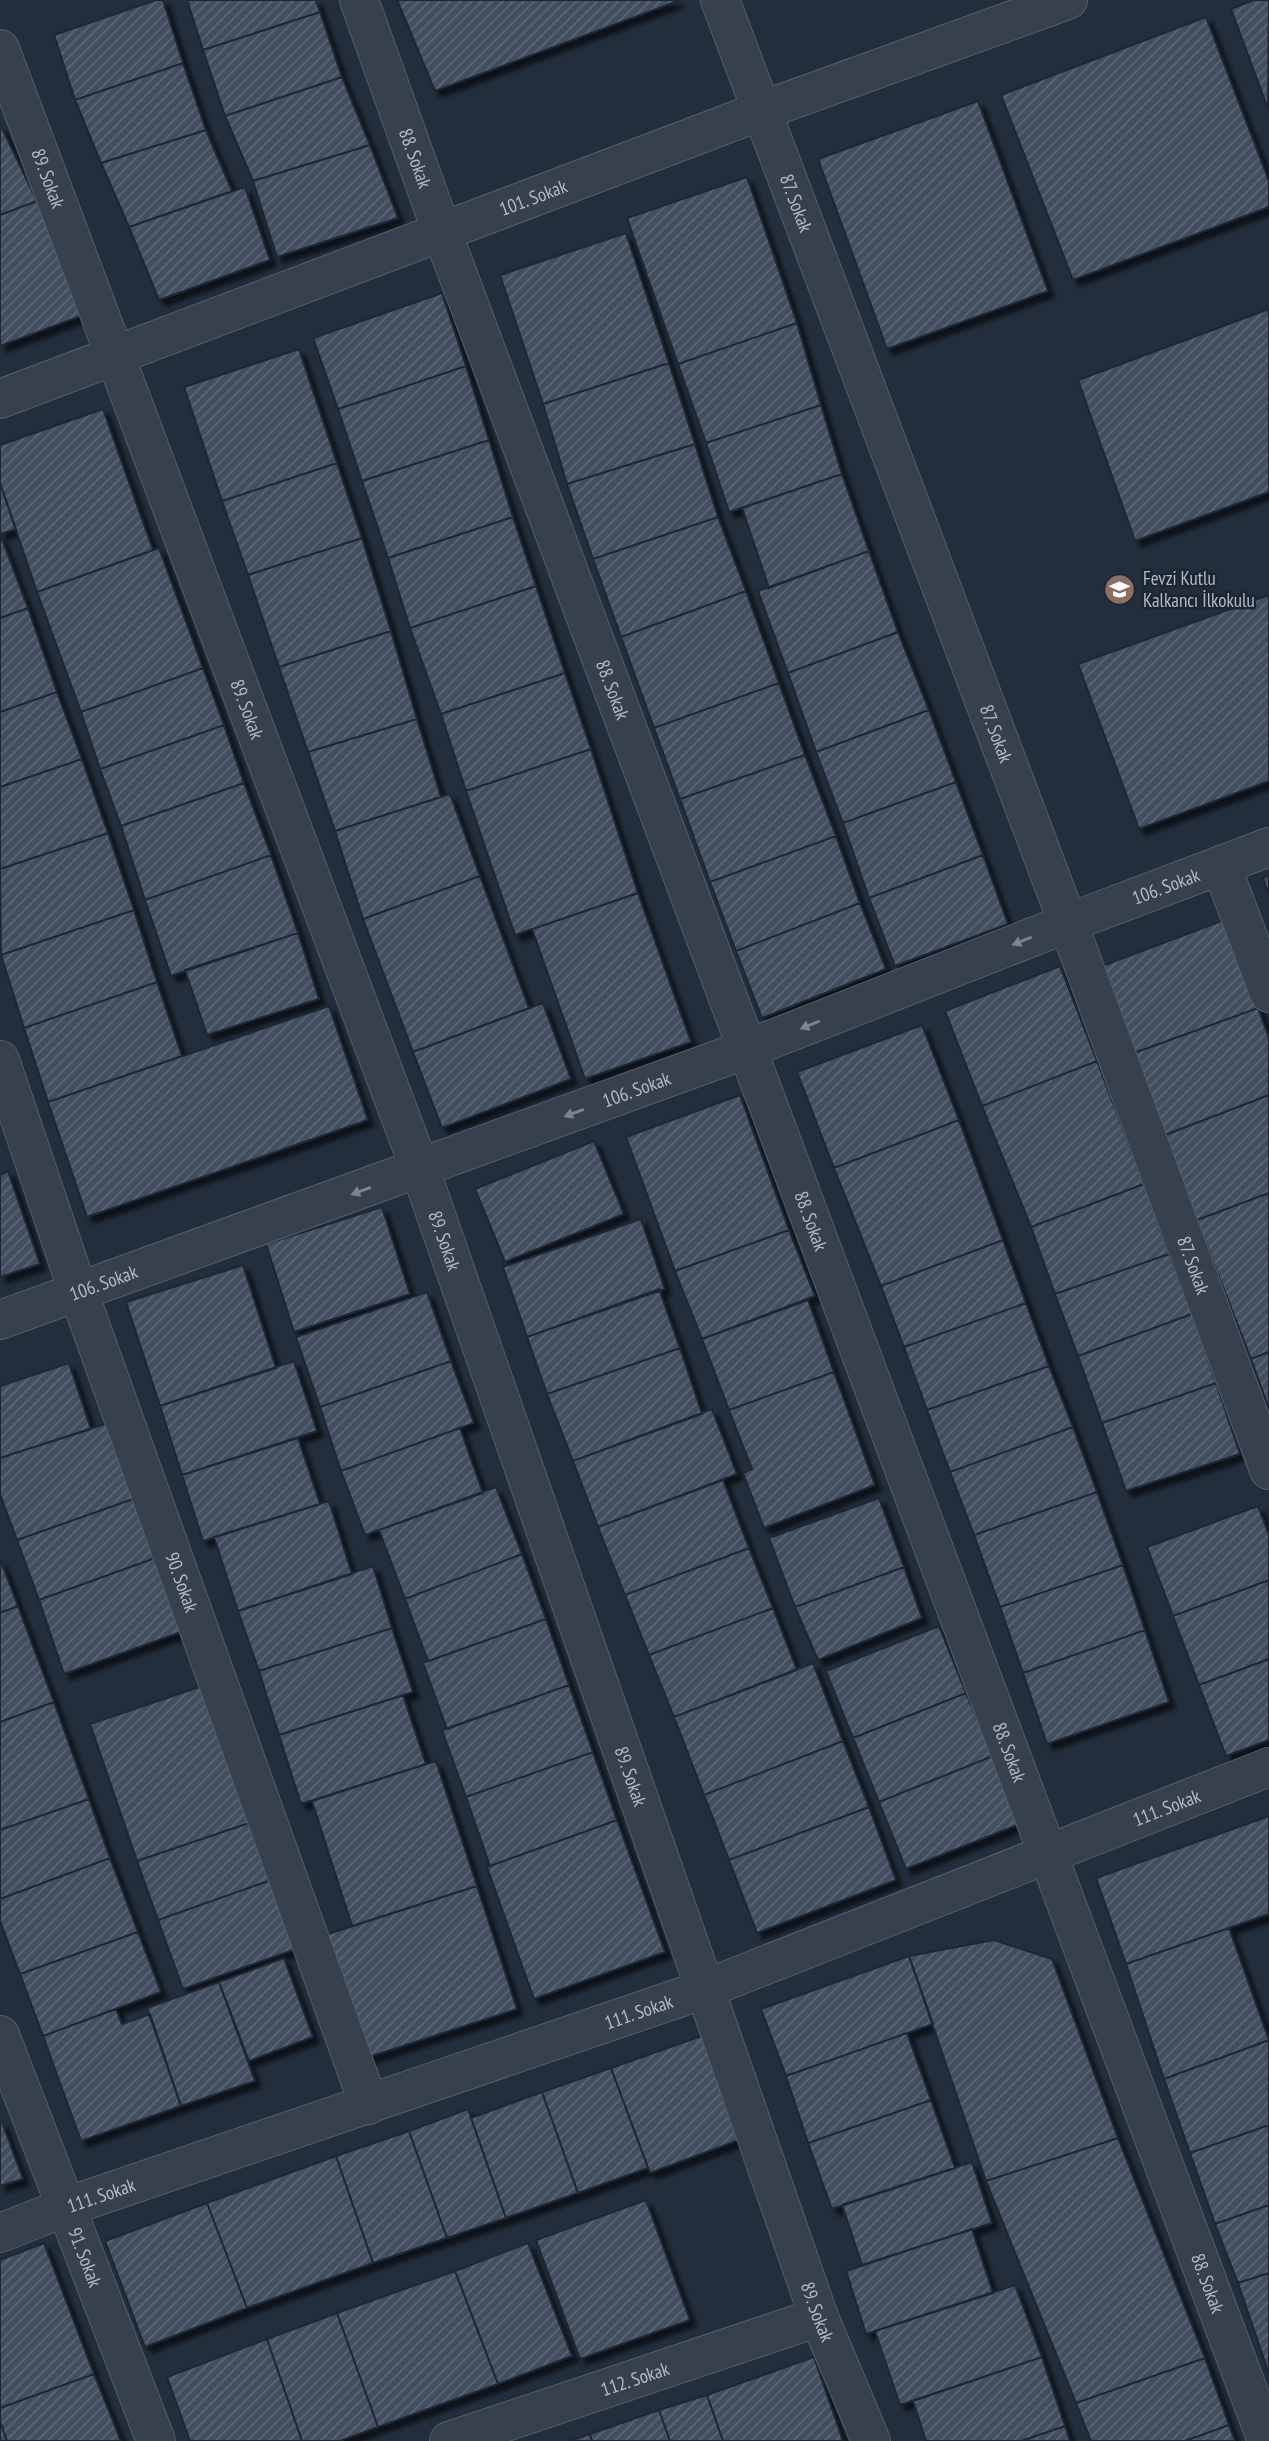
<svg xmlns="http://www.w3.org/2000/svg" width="1269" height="2441" font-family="'PT Sans Narrow',sans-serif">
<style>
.building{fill:url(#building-hatch);stroke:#1e2734;stroke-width:2;filter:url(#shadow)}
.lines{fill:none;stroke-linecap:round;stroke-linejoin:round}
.street-casing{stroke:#555e6b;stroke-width:40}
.street{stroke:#37404d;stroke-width:38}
.oneway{fill:#7b8491}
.labels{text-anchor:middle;stroke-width:5;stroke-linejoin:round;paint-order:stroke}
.street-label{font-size:19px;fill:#b3bbc8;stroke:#1c2532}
.poi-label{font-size:19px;fill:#b3bbc8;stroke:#1c2532;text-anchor:start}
</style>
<defs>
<pattern id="building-hatch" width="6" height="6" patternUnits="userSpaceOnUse" patternTransform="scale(1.75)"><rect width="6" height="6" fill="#424e5f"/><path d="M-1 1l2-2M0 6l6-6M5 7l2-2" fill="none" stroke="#5b6674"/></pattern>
<filter id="shadow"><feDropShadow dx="6" dy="6" stdDeviation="2" flood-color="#0009"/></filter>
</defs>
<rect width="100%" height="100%" fill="#232e3d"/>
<path class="building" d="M 156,0 L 163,0 L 183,63 L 75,100 L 54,35 Z
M 187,0 L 316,0 L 320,12 L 203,50 Z
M 397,0 L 678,0 L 678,1 L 435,91 Z
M 1254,0 L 1269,0 L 1268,109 L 1231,9 Z
M 320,12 L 342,77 L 225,116 L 203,50 Z
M 1206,17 L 1269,181 L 1269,207 L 1073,280 L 1001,95 Z
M 183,63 L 206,130 L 101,163 L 75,100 Z
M 342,77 L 370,145 L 253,181 L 225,116 Z
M 978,101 L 1048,291 L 887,349 L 818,159 Z
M 0,124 L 37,201 L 0,215 Z
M 206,130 L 232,191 L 129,227 L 101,163 Z
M 370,145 L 398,218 L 277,257 L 253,181 Z
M 747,177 L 797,323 L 678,364 L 627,218 Z
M 245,187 L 270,260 L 159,300 L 129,227 Z
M 37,201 L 81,316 L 0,346 L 0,215 Z
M 626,233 L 669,363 L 543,404 L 500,275 Z
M 442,293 L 466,366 L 338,409 L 313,338 Z
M 1269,309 L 1269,492 L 1135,541 L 1078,380 Z
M 797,323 L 821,405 L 706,443 L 678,364 Z
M 299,349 L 337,463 L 222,501 L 184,387 Z
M 669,363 L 695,444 L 567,484 L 543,404 Z
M 466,366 L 489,440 L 362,481 L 338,409 Z
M 821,405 L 842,474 L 729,512 L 706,443 Z
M 103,409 L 153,550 L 37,592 L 0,483 L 0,445 Z
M 489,440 L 513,517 L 388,558 L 362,481 Z
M 695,444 L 718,517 L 593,559 L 567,484 Z
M 337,463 L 362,538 L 248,575 L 222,501 Z
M 842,474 L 869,551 L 769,588 L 742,508 Z
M 0,483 L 16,529 L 0,534 Z
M 513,517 L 536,586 L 410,628 L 388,558 Z
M 718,517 L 746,591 L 621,637 L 593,559 Z
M 0,534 L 28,608 L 0,618 Z
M 362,538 L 391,631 L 279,667 L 248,575 Z
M 159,548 L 203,668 L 81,712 L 37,592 Z
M 869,551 L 898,632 L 788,673 L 758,591 Z
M 536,586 L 565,673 L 441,714 L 410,628 Z
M 746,591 L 779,683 L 654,728 L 621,637 Z
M 1269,595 L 1269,781 L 1139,829 L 1078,664 Z
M 28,608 L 57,692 L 0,712 L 0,618 Z
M 391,631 L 417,719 L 308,752 L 279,667 Z
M 898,632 L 929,710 L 816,752 L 788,673 Z
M 203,668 L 224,725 L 100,769 L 81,712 Z
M 565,673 L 591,749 L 466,791 L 441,714 Z
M 779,683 L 805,755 L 680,799 L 654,728 Z
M 57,692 L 82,759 L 0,787 L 0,712 Z
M 929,710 L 956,782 L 843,823 L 816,752 Z
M 417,719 L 441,797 L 335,831 L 308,752 Z
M 224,725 L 244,783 L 121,826 L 100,769 Z
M 591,749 L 638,893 L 515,935 L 466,791 Z
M 805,755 L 836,836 L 710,882 L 680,799 Z
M 82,759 L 108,833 L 0,869 L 0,787 Z
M 956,782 L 983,855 L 869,898 L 843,823 Z
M 244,783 L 271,855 L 145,900 L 121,826 Z
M 450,794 L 480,876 L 363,919 L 335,831 Z
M 108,833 L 134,910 L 1,955 L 0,869 Z
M 836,836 L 860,903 L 736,951 L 710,882 Z
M 271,855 L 298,933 L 171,976 L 145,900 Z
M 983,855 L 1008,924 L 895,966 L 869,898 Z
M 1269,875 L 1269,895 L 1263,878 Z
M 480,876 L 529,1008 L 413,1052 L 363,919 Z
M 638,893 L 691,1042 L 585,1079 L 532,929 Z
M 860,903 L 886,969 L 762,1018 L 736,951 Z
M 134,910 L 157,982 L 24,1028 L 1,955 Z
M 1224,920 L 1258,1008 L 1134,1053 L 1102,966 Z
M 298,933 L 319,999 L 207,1035 L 185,970 Z
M 1060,966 L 1097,1061 L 982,1106 L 945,1011 Z
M 157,982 L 182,1056 L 48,1102 L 24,1028 Z
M 543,1003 L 571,1079 L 442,1128 L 413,1052 Z
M 329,1006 L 368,1120 L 87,1217 L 48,1102 Z
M 1258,1008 L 1269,1038 L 1269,1095 L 1165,1135 L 1134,1053 Z
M 922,1025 L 959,1120 L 834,1168 L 797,1072 Z
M 1097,1061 L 1144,1184 L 1031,1227 L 982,1106 Z
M 740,1095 L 789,1230 L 675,1271 L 626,1137 Z
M 1269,1095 L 1269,1193 L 1197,1220 L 1165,1135 Z
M 959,1120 L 1003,1240 L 881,1286 L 834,1168 Z
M 594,1141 L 624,1214 L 505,1262 L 475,1189 Z
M 8,1171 L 40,1264 L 0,1277 L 0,1175 Z
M 1144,1184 L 1169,1254 L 1055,1294 L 1031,1227 Z
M 1269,1193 L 1269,1352 L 1251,1359 L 1197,1220 Z
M 382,1207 L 410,1294 L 294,1332 L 266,1244 Z
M 641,1219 L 665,1289 L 527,1337 L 503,1267 Z
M 789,1230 L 815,1296 L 702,1339 L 675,1271 Z
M 1003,1240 L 1026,1303 L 904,1347 L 881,1286 Z
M 1169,1254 L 1192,1314 L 1078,1356 L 1055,1294 Z
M 243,1265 L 276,1368 L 160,1406 L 126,1302 Z
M 659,1289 L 680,1348 L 547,1394 L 527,1337 Z
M 427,1292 L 451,1361 L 320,1407 L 296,1337 Z
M 808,1300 L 834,1372 L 729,1410 L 702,1339 Z
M 1026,1303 L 1049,1366 L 927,1410 L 904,1347 Z
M 1192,1314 L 1216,1383 L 1102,1423 L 1078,1356 Z
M 680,1348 L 702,1414 L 573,1461 L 547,1394 Z
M 1269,1352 L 1269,1409 L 1251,1359 Z
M 294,1361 L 317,1431 L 182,1475 L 160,1406 Z
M 451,1361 L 474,1423 L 341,1471 L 320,1407 Z
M 69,1363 L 91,1429 L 0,1458 L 0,1386 Z
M 1049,1366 L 1073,1427 L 950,1472 L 927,1410 Z
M 834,1372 L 875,1485 L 764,1528 L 743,1473 L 752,1469 L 729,1410 Z
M 1216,1383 L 1240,1454 L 1126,1491 L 1102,1423 Z
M 712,1409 L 737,1474 L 598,1527 L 573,1461 Z
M 108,1423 L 136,1498 L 17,1540 L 0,1494 L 0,1458 Z
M 1073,1427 L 1097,1492 L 974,1535 L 950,1472 Z
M 460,1428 L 483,1493 L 365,1535 L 341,1471 Z
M 298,1438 L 320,1504 L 203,1541 L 182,1475 Z
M 723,1480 L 749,1548 L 625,1595 L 598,1527 Z
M 496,1487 L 522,1554 L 405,1599 L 379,1530 Z
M 1097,1492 L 1123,1565 L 1000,1607 L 974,1535 Z
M 136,1498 L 158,1557 L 39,1600 L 17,1540 Z
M 879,1498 L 904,1567 L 795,1607 L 769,1538 Z
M 329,1501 L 352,1574 L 238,1611 L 214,1537 Z
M 1258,1506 L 1269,1535 L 1269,1580 L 1173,1616 L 1147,1547 Z
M 749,1548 L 773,1608 L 649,1655 L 625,1595 Z
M 522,1554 L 546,1619 L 428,1661 L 405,1599 Z
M 158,1557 L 184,1631 L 64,1674 L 39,1600 Z
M 0,1559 L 18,1606 L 0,1613 Z
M 1123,1565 L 1145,1630 L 1023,1673 L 1000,1607 Z
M 373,1566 L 392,1628 L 259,1671 L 238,1611 Z
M 904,1567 L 922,1618 L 818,1660 L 795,1607 Z
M 1269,1580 L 1269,1659 L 1199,1685 L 1173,1616 Z
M 18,1606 L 54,1702 L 0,1722 L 0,1613 Z
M 773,1608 L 797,1670 L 674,1717 L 649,1655 Z
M 546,1619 L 569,1685 L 447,1729 L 423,1663 Z
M 939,1626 L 966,1693 L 853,1738 L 826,1671 Z
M 392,1628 L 413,1692 L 279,1735 L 259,1671 Z
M 1145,1630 L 1169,1702 L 1047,1744 L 1023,1673 Z
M 1269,1659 L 1269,1740 L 1226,1756 L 1199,1685 Z
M 813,1663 L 843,1741 L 704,1795 L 674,1717 Z
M 208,1684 L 255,1821 L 137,1861 L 90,1724 Z
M 569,1685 L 593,1752 L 466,1797 L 442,1730 Z
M 966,1693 L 993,1756 L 879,1802 L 853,1738 Z
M 403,1695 L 426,1764 L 301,1804 L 279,1735 Z
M 54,1702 L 89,1799 L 0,1830 L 0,1722 Z
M 843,1741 L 869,1807 L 729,1860 L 704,1795 Z
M 593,1752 L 617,1820 L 490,1866 L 466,1797 Z
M 993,1756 L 1020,1824 L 906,1869 L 879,1802 Z
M 436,1761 L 477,1886 L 352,1926 L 312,1801 Z
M 89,1799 L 110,1858 L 0,1899 L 0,1830 Z
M 869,1807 L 896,1880 L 757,1933 L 729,1860 Z
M 1269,1816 L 1269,1914 L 1126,1964 L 1096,1878 Z
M 617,1820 L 665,1952 L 534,1999 L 487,1867 Z
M 255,1821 L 271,1880 L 158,1920 L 137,1861 Z
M 110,1858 L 138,1932 L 20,1974 L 0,1921 L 0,1899 Z
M 271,1880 L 296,1949 L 183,1989 L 158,1920 Z
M 477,1886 L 517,2009 L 366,2058 L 325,1935 Z
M 1229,1928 L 1269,2040 L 1164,2079 L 1126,1964 Z
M 138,1932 L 161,1992 L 43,2036 L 20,1974 Z
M 994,1940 L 1052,1959 L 1118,2138 L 986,2181 L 909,1956 Z
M 909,1956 L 933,2024 L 786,2076 L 761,2009 Z
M 284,1958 L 313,2037 L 249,2061 L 219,1982 Z
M 219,1982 L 255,2081 L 181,2106 L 147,2008 Z
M 116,2009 L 122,2024 L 150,2014 L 181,2106 L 81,2141 L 43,2036 Z
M 710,2033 L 747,2137 L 650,2173 L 611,2068 Z
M 907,2033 L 931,2100 L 808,2143 L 786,2076 Z
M 1269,2040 L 1269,2125 L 1190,2153 L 1164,2079 Z
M 611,2068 L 648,2168 L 578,2193 L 542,2092 Z
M 542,2092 L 578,2193 L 506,2218 L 471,2118 Z
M 931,2100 L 955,2168 L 832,2209 L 808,2143 Z
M 468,2109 L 506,2218 L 447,2238 L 409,2131 Z
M 2,2122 L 23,2179 L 0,2186 L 0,2123 Z
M 1269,2125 L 1269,2205 L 1215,2224 L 1190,2153 Z
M 409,2131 L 447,2238 L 373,2263 L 336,2156 Z
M 1118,2138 L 1205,2358 L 1076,2403 L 986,2181 Z
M 336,2156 L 373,2263 L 247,2308 L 207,2203 Z
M 972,2162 L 992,2223 L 862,2265 L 842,2205 Z
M 646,2200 L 690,2320 L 580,2359 L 536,2240 Z
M 207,2203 L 247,2308 L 145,2347 L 105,2241 Z
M 1269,2205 L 1269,2273 L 1238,2283 L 1215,2224 Z
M 972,2229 L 993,2293 L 866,2334 L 846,2271 Z
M 44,2243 L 94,2374 L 0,2408 L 0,2260 Z
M 528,2243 L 572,2356 L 498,2384 L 455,2271 Z
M 455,2271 L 498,2384 L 378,2427 L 337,2313 Z
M 1269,2273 L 1269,2374 L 1238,2283 Z
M 1015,2285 L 1042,2357 L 900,2405 L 875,2331 Z
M 337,2313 L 378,2427 L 340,2441 L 302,2441 L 267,2339 Z
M 267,2339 L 302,2441 L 190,2441 L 167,2377 Z
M 814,2357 L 843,2441 L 723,2441 L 707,2395 Z
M 1042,2357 L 1065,2426 L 1021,2441 L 926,2441 L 913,2401 Z
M 1205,2358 L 1229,2425 L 1185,2441 L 1091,2441 L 1076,2403 Z
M 94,2374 L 121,2441 L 7,2441 L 0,2421 L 0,2408 Z
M 707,2395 L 723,2441 L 670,2441 L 659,2410 Z
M 659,2410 L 670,2441 L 592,2441 L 590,2434 Z
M 0,2421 L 7,2441 L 0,2441 Z
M 1229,2425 L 1235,2441 L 1185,2441 Z
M 1065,2426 L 1070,2441 L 1021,2441 Z
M 590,2434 L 592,2441 L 569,2441 Z"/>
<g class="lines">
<defs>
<g id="street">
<path id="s1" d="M 359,0 L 442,232 L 1267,2441"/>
<path id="s2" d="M 720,0 L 1068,923 L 1269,1470"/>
<path id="s3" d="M 0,49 L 420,1169 L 819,2317 L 871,2441"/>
<path id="s4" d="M 0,399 L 761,111 L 1068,0"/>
<path d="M 1221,865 L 1269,993"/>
<path id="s5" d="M 0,1060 L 78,1291 L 369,2105"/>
<path id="s6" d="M 0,1320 L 747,1049 L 1068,923 L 1269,847"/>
<path id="s7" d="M 0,2035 L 156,2441"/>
<path id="s8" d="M 0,2233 L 66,2207 L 705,1989 L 1269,1767"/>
<path id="s9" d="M 449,2441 L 819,2317"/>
</g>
</defs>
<use href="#street" class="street-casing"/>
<use href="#street" class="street"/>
</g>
<defs><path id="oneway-solid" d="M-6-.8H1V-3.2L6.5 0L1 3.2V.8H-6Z" transform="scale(1.75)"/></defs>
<g class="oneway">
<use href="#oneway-solid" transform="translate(1022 941) rotate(158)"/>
<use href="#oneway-solid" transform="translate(810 1025) rotate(158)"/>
<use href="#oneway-solid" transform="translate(574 1113) rotate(160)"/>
<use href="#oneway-solid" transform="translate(361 1191) rotate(160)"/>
</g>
<defs>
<symbol id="school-disc" viewBox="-11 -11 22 22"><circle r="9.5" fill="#8d6e63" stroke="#1c2532"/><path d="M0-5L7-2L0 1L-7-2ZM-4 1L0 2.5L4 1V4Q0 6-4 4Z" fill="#fff"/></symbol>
</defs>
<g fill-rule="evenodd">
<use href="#school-disc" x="1102" y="572" width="35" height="35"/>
</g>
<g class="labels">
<g class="street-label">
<text dy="7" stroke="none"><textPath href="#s1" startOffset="168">88. Sokak</textPath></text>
<text dy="7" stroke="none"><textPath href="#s3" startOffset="138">89. Sokak</textPath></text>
<text dy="7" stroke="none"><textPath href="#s4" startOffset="570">101. Sokak</textPath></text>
<text dy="7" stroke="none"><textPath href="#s2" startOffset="217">87. Sokak</textPath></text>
<text dy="7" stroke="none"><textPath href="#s1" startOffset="735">88. Sokak</textPath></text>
<text dy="7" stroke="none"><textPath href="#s3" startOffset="705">89. Sokak</textPath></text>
<text dy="7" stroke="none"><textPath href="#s2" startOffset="784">87. Sokak</textPath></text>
<text dy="7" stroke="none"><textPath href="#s6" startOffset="1244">106. Sokak</textPath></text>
<text dy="7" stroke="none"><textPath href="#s6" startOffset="677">106. Sokak</textPath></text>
<text dy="7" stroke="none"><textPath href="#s1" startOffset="1302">88. Sokak</textPath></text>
<text dy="7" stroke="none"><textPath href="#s3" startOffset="1272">89. Sokak</textPath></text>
<text dy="7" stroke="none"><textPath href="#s2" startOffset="1351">87. Sokak</textPath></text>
<text dy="7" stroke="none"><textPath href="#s6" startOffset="110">106. Sokak</textPath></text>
<text dy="7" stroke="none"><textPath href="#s5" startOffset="553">90. Sokak</textPath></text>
<text dy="7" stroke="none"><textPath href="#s1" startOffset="1869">88. Sokak</textPath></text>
<text dy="7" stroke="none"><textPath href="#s3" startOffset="1839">89. Sokak</textPath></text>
<text dy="7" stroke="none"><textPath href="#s8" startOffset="1242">111. Sokak</textPath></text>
<text dy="7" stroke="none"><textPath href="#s8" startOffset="676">111. Sokak</textPath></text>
<text dy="7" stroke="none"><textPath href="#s8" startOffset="108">111. Sokak</textPath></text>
<text dy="7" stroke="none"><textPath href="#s7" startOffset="238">91. Sokak</textPath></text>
<text dy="7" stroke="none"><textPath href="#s1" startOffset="2436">88. Sokak</textPath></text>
<text dy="7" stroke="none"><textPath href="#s3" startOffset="2406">89. Sokak</textPath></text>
<text dy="7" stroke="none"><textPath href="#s9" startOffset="196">112. Sokak</textPath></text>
</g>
<g class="poi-label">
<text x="1143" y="585">Fevzi Kutlu<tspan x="1143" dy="22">Kalkancı İlkokulu</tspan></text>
</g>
</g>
</svg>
